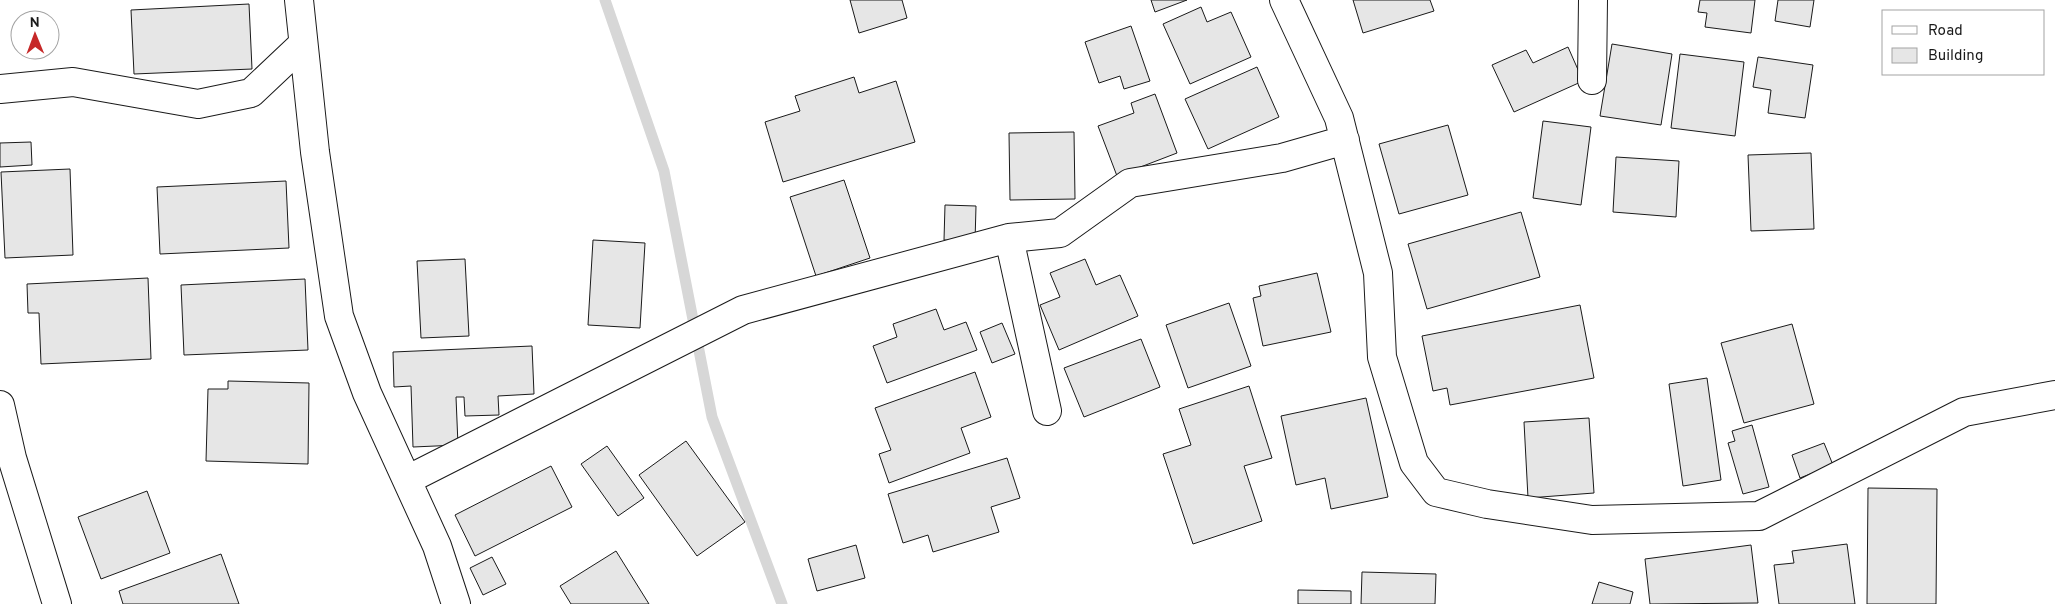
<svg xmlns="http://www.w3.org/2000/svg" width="2055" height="604" font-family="Overpass,sans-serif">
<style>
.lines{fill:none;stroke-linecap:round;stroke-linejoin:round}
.stream{stroke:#d7d7d7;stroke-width:11}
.building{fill:#e6e6e6;stroke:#1a1a1a}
.minor-casing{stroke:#1a1a1a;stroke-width:30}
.minor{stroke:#fff;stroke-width:28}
</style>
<rect width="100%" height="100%" fill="#fff"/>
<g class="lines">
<path class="stream" d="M 605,0 L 664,171 L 712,417 L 782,604"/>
</g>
<path class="building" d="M 850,0 L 902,0 L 907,18 L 859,33 Z
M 1151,0 L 1187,0 L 1155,12 Z
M 1353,0 L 1430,0 L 1434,11 L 1363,33 Z
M 1700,0 L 1755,0 L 1751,33 L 1705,27 L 1707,13 L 1698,12 Z
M 1778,0 L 1814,0 L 1810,27 L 1775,21 Z
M 249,4 L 252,69 L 134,74 L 131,10 Z
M 1201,7 L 1207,22 L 1231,12 L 1251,57 L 1190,84 L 1163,24 Z
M 1131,26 L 1150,81 L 1124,89 L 1120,76 L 1099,83 L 1085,42 Z
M 1612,44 L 1672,54 L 1661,125 L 1600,116 Z
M 1568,47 L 1583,81 L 1514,112 L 1492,65 L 1526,50 L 1533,63 Z
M 1680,54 L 1744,62 L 1735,136 L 1671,128 Z
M 1758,57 L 1813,65 L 1805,118 L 1768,113 L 1771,90 L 1753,87 Z
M 1257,67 L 1279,117 L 1208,149 L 1185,99 Z
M 854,77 L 859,93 L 896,81 L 915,142 L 783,182 L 765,122 L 800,111 L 795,96 Z
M 1155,94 L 1177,153 L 1117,176 L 1098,126 L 1134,113 L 1131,103 Z
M 1543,121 L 1591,127 L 1581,205 L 1533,198 Z
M 1448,125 L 1468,195 L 1399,214 L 1379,144 Z
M 1074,132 L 1075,199 L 1010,200 L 1009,133 Z
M 31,142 L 32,165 L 0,167 L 0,143 Z
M 1811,153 L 1814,229 L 1751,231 L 1748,155 Z
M 1616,157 L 1679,161 L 1676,217 L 1613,212 Z
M 70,169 L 73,255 L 5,258 L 1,172 Z
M 844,180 L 870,258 L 816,276 L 790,197 Z
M 286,181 L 289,248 L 160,254 L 157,187 Z
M 945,205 L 976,206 L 975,242 L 944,240 Z
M 1521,212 L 1540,277 L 1427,309 L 1408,244 Z
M 593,240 L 645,243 L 640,328 L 588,325 Z
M 465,259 L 469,336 L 421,338 L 417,261 Z
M 1085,259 L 1096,285 L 1120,275 L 1138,316 L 1059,350 L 1040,305 L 1060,297 L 1050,273 Z
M 1317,273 L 1331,332 L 1263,346 L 1253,298 L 1261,296 L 1259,286 Z
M 148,278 L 151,359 L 41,364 L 39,313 L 28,313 L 27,284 Z
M 305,279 L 308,350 L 184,355 L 181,285 Z
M 1229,303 L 1251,366 L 1188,388 L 1166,325 Z
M 1580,305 L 1594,378 L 1450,405 L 1447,388 L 1433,391 L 1422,336 Z
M 936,309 L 944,330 L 966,322 L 977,350 L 887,383 L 873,346 L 897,337 L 893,324 Z
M 1002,323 L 1015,354 L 992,363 L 980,332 Z
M 1792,324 L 1814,404 L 1744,423 L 1721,343 Z
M 1141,339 L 1160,387 L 1084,417 L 1064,368 Z
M 532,346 L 534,394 L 498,396 L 499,415 L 465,416 L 464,397 L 456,397 L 458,445 L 413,447 L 411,386 L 394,387 L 393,352 Z
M 975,372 L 991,417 L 961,428 L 970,453 L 889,483 L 879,454 L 891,450 L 875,408 Z
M 1707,378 L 1721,480 L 1683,486 L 1669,384 Z
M 228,381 L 309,383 L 308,464 L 206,461 L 208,389 L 228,389 Z
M 1249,386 L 1272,458 L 1244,466 L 1262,521 L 1193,544 L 1163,454 L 1191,445 L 1179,409 Z
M 1366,398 L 1388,497 L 1331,509 L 1325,478 L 1296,485 L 1281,416 Z
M 1589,418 L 1594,493 L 1528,498 L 1524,422 Z
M 1752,425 L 1769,487 L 1743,494 L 1728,443 L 1735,441 L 1732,431 Z
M 686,441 L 745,522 L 697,556 L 639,475 Z
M 1824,443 L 1833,465 L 1800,478 L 1792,455 Z
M 607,446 L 644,498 L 618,516 L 581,464 Z
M 1007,458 L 1020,498 L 991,507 L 999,532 L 933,552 L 928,535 L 903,543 L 888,494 Z
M 551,466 L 572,507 L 475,556 L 455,515 Z
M 1868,488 L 1937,489 L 1936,604 L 1867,604 Z
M 147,491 L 170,553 L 101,579 L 78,517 Z
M 1847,544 L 1855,604 L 1779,604 L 1774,565 L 1794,563 L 1792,551 Z
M 856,545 L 865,578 L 817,591 L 808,559 Z
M 1751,545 L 1758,603 L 1650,604 L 1645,559 Z
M 616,551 L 649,604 L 571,604 L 560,586 Z
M 221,554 L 239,604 L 123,604 L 119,591 Z
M 492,557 L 506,584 L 483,595 L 470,568 Z
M 1362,572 L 1436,574 L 1435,604 L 1361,604 Z
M 1599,582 L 1633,592 L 1630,604 L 1592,604 Z
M 1298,590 L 1351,591 L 1351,604 L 1298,604 Z"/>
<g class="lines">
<defs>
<path id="minor" d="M 299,0 L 315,152 L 339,316 L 367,393 L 437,546 L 456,604
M 1284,0 L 1339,118 L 1378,273 L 1382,357 L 1414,463 L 1436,492 L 1487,504 L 1592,520 L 1759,516 L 1964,412 L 2055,395
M 1592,80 L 1593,0
M 0,89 L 73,82 L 198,104 L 251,93 L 303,44
M 1009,238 L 1047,411
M 0,405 L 12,458 L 57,604
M 407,480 L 743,310 L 1009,238 L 1060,233 L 1130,183 L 1282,158 L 1345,140"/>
</defs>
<use href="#minor" class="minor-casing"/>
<use href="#minor" class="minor"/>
</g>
<rect x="1882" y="10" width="162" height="65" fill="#ffffff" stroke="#a3a3a3"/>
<rect x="1892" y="26" width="25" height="8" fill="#ffffff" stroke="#a3a3a3"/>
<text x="1928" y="35" font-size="15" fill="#1a1a1a">Road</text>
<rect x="1892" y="48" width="25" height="15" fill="#e6e6e6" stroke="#a3a3a3"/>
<text x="1928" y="60" font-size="15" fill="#1a1a1a">Building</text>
<g transform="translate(35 35) rotate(359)"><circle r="24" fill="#ffffff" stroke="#a3a3a3"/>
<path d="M0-4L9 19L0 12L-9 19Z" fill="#c62828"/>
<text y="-8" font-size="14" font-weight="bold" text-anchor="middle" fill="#1a1a1a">N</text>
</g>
</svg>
